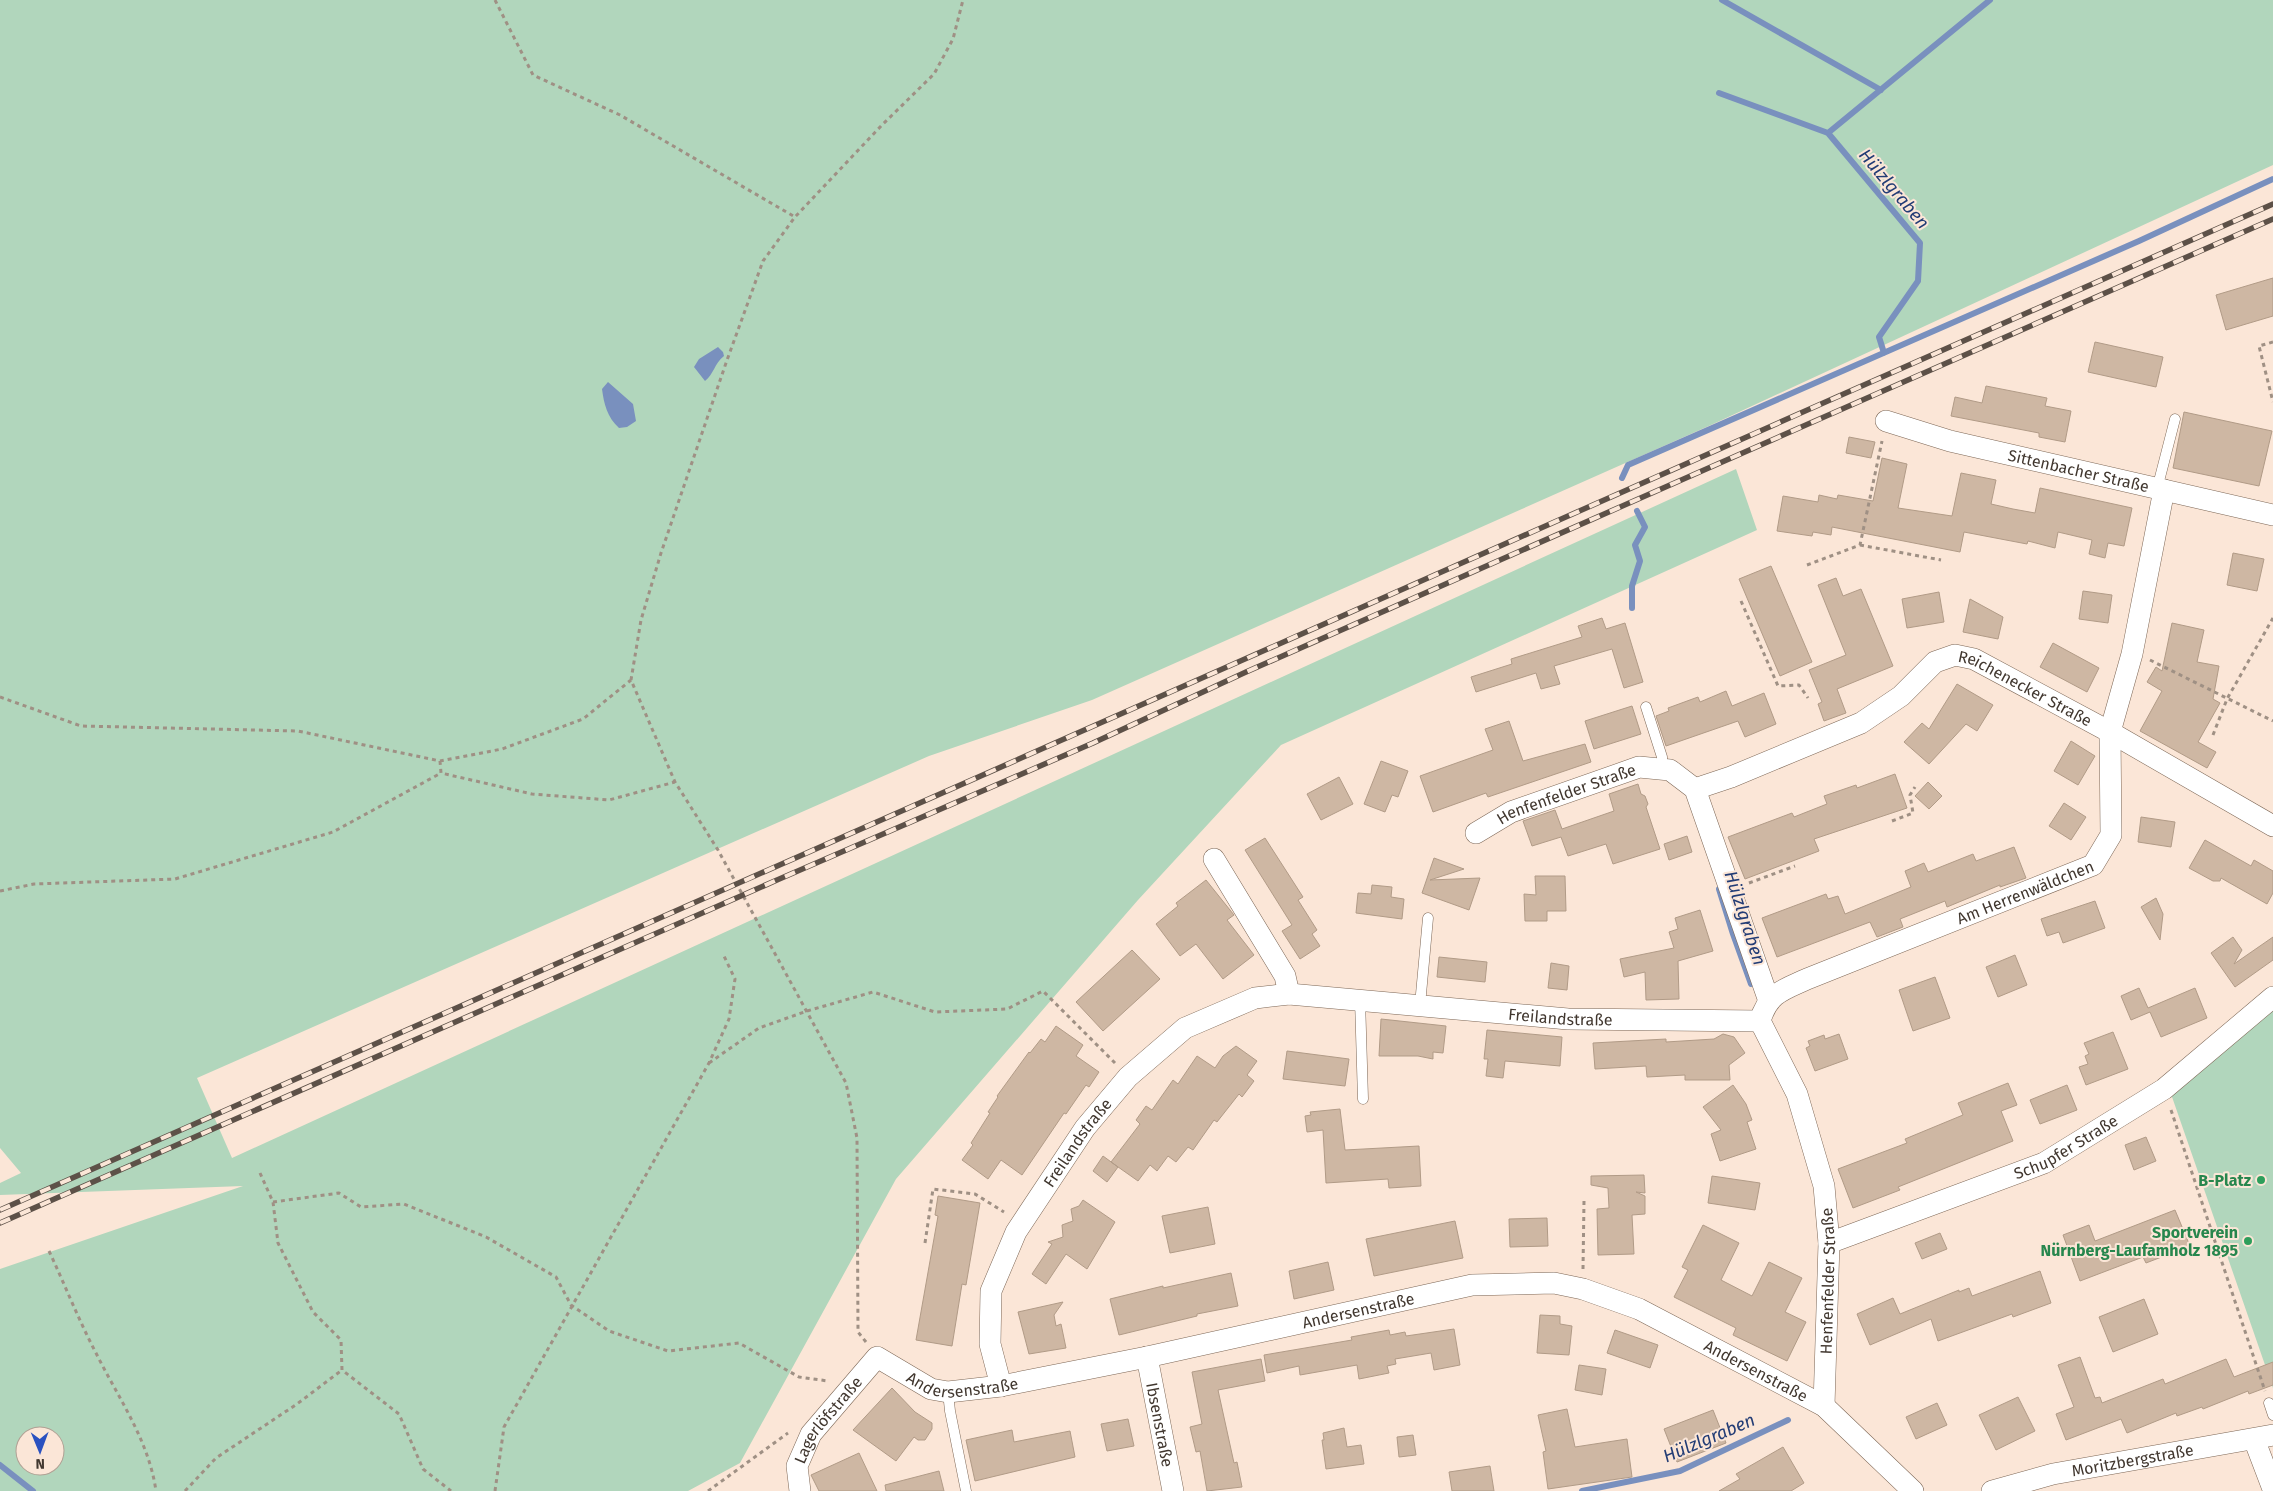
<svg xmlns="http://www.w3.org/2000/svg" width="2273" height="1491" font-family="'Fira Sans',sans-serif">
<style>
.green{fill:#b1d6bc;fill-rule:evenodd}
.water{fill:#7990be}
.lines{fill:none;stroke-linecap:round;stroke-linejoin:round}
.stream{stroke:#7990be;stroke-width:6}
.building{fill:#ceb7a3;stroke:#b19b87}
.service-casing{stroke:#7d6756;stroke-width:11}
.minor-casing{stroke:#7d6756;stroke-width:22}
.path{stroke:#9f9084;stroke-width:3;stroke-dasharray:4 4;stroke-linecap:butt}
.service{stroke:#fff;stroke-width:10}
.minor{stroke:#fff;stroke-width:21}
.rail-casing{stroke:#5d5148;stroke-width:5.5}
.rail{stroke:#fbe6d7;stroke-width:4;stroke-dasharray:11;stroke-linecap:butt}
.leisure-dot{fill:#2e9e5b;stroke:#fbe6d7;stroke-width:2}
.labels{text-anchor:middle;stroke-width:4;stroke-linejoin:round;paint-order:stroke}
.street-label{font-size:16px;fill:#41372f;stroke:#fbe6d7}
.leisure-label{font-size:16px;font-weight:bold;fill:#27864d;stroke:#fbe6d7;text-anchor:end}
.water-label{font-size:18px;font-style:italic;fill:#223c75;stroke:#fbe6d7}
</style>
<rect width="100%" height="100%" fill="#fbe6d7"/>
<path class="green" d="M 0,0 L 2273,0 L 2273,165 L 1711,425 L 1092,700 L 929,756 L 197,1078 L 232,1158 L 1736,469 L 1757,530 L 1281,745 L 1138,900 L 896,1179 L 740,1463 L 688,1491 L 0,1491 L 0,1269 L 243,1186 L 0,1195 L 0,1183 L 21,1173 L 0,1148 ZM 25,1436 L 55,1436 L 55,1466 L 25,1466 Z
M 2273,1008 L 2273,1388 L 2171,1094 Z"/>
<path class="water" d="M 718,347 L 723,352 L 724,356 C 714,364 714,374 705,381 L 694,367 L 699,359 Z
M 608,382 L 633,404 L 636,421 L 627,427 L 619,428 C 607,417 604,404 602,389 Z"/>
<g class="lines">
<path class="stream" d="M 1722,0 L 1881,90
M 1719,93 L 1828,133
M 1884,353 L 1879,337 L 1918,281 L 1920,243 L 1828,133 L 1990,0
M 1622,478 L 1628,465 L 2139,241 L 2273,179
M 1632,608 L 1632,586 L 1640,561 L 1635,545 L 1645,527 L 1637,511
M 1719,889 L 1733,934 L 1751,984
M 0,1465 L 33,1491
M 1582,1491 L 1680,1471 L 1788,1420"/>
</g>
<path class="building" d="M 2273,278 L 2273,316 L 2226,330 L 2216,295 Z
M 2095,342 L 2163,357 L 2156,387 L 2088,372 Z
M 1986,386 L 2047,398 L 2045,406 L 2071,411 L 2065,442 L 2039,437 L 2039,433 L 1951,416 L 1955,397 L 1982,403 Z
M 2184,412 L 2272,431 L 2259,486 L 2173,468 Z
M 1849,437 L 1875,442 L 1871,458 L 1846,453 Z
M 1882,458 L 1907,464 L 1898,508 L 1952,516 L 1961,473 L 1996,480 L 1991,504 L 2013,509 L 2035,513 L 2040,488 L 2132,508 L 2124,546 L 2108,543 L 2105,558 L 2089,554 L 2092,540 L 2058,532 L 2055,548 L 2028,541 L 2027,544 L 1964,532 L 1960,552 L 1832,527 L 1831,535 L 1813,532 L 1812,536 L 1777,531 L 1783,496 L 1818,502 L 1819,495 L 1837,499 L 1838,495 L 1873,501 Z
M 2233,553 L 2264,559 L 2257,591 L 2227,585 Z
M 1771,566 L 1812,662 L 1780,676 L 1739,579 Z
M 1836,578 L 1843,596 L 1861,589 L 1893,666 L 1837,689 L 1846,713 L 1824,721 L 1818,704 L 1822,702 L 1809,670 L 1846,655 L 1818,585 Z
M 2083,591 L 2112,595 L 2108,623 L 2079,619 Z
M 1939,592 L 1944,622 L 1907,628 L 1902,599 Z
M 1970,599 L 2003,617 L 1998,639 L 1963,632 Z
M 1602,618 L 1606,629 L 1625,623 L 1643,682 L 1624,688 L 1612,649 L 1554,666 L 1560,684 L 1541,689 L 1536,673 L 1476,692 L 1471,677 L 1512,664 L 1511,659 L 1582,637 L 1578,626 Z
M 2172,623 L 2204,630 L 2197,662 L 2219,666 L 2213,699 L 2220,703 L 2198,742 L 2216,752 L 2207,768 L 2140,731 L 2162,691 L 2147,682 L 2156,667 L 2162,671 Z
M 2053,643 L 2099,668 L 2087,692 L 2040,667 Z
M 1957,684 L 1993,705 L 1977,731 L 1966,724 L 1929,764 L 1904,742 L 1922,723 L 1929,729 Z
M 1726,691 L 1732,706 L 1764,693 L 1776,724 L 1745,737 L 1738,721 L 1666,746 L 1656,716 L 1669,711 L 1668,708 L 1698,697 L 1700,702 Z
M 1632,706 L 1641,734 L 1594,749 L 1585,721 Z
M 1509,721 L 1523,761 L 1585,744 L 1591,762 L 1488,797 L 1486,793 L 1433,812 L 1420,776 L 1493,750 L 1485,729 Z
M 2071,741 L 2095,756 L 2078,785 L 2054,771 Z
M 1381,761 L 1408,771 L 1398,797 L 1392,795 L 1385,812 L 1364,804 Z
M 1895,774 L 1907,808 L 1814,839 L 1819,851 L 1745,879 L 1728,837 L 1792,813 L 1794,817 L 1827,804 L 1824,796 L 1856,785 L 1857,788 Z
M 1339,777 L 1353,804 L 1321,820 L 1307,794 Z
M 1928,782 L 1942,796 L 1929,809 L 1915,796 Z
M 1638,784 L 1641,794 L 1645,796 L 1648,804 L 1646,807 L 1660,849 L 1613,864 L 1606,844 L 1568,856 L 1561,837 L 1532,846 L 1523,821 L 1555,810 L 1562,829 L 1614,811 L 1609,794 Z
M 2064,803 L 2086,817 L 2071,840 L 2049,826 Z
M 2141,817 L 2175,822 L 2171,847 L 2138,842 Z
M 1687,836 L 1692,852 L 1669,860 L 1664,844 Z
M 1265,838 L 1303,897 L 1298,900 L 1317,930 L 1312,934 L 1320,946 L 1300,959 L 1282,931 L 1292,925 L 1245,850 Z
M 2205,840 L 2251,866 L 2254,860 L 2273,871 L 2273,893 L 2267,904 L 2221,878 L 2220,881 L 2213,881 L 2189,868 Z
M 2014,847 L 2026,878 L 2000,887 L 2000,885 L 1947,907 L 1945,901 L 1900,919 L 1903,927 L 1877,937 L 1870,922 L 1777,957 L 1762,918 L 1826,894 L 1828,899 L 1838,896 L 1845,914 L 1911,887 L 1905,871 L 1924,863 L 1928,872 L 1973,854 L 1976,861 Z
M 1434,858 L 1464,869 L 1430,880 L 1480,878 L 1469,910 L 1422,893 Z
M 1535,876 L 1565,876 L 1566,911 L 1547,911 L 1547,921 L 1525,921 L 1524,894 L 1536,895 Z
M 1206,880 L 1234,915 L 1227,920 L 1254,955 L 1223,979 L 1196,944 L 1180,956 L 1156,924 L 1178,906 L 1176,903 Z
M 1372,885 L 1392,887 L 1391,897 L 1404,899 L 1402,919 L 1356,913 L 1358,893 L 1371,894 Z
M 2156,898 L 2163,914 L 2160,940 L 2141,907 Z
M 2095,901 L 2105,928 L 2063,943 L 2059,932 L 2047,936 L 2041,919 Z
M 1700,910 L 1713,951 L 1678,961 L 1679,999 L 1646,1000 L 1645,972 L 1624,977 L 1620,959 L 1674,948 L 1669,932 L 1678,929 L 1675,918 Z
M 2233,937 L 2242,950 L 2234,964 L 2273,937 L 2273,960 L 2235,987 L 2211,953 Z
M 1132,950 L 1160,979 L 1103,1031 L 1076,1002 Z
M 2015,955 L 2027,985 L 1998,997 L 1986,967 Z
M 1439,957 L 1487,962 L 1485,982 L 1437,977 Z
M 1551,963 L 1569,966 L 1567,990 L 1548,988 Z
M 1935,977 L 1950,1018 L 1913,1031 L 1899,990 Z
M 2139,988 L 2148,1008 L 2195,988 L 2207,1018 L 2161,1037 L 2150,1012 L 2131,1020 L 2121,996 Z
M 1381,1019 L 1446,1026 L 1443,1053 L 1433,1052 L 1433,1059 L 1418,1056 L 1379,1056 Z
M 1056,1026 L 1083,1045 L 1076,1056 L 1099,1072 L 1089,1087 L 1086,1085 L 1066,1114 L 1064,1113 L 1022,1175 L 1001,1160 L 988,1179 L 962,1160 L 973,1145 L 971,1143 L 990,1113 L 988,1112 L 998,1097 L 997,1096 L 1029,1052 L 1030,1053 L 1041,1039 L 1045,1042 Z
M 1487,1030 L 1562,1037 L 1560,1066 L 1505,1061 L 1503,1078 L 1486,1076 L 1488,1059 L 1484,1059 Z
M 2113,1032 L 2128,1069 L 2086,1085 L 2079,1067 L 2088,1064 L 2085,1056 L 2089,1054 L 2084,1043 Z
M 1723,1034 L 1734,1037 L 1745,1053 L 1729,1065 L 1730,1080 L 1685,1080 L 1685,1075 L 1647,1077 L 1646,1066 L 1595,1069 L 1593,1043 L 1666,1039 L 1666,1042 L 1714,1039 Z
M 1839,1034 L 1848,1059 L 1815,1071 L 1806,1048 L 1810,1046 L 1808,1041 L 1824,1035 L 1825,1039 Z
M 1236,1046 L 1257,1061 L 1247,1075 L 1254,1081 L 1242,1097 L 1239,1094 L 1217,1122 L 1214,1120 L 1193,1150 L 1188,1147 L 1176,1162 L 1168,1156 L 1157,1171 L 1150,1165 L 1138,1181 L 1111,1162 L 1140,1124 L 1136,1120 L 1146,1106 L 1152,1110 L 1173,1080 L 1178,1084 L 1197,1056 L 1215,1068 L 1223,1056 Z
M 1287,1051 L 1349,1059 L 1345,1086 L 1283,1079 Z
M 2008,1083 L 2017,1105 L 2001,1111 L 2013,1141 L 1898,1187 L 1900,1190 L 1853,1208 L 1838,1169 L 1907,1143 L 1905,1139 L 1963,1115 L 1958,1103 Z
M 1733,1085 L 1746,1104 L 1752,1120 L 1747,1122 L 1756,1149 L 1720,1161 L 1711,1134 L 1721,1130 L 1703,1107 Z
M 2067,1085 L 2077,1110 L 2040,1124 L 2030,1100 Z
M 1340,1109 L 1345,1150 L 1419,1146 L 1421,1186 L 1389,1188 L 1388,1179 L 1326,1183 L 1323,1130 L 1307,1132 L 1305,1116 L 1311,1115 L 1310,1112 Z
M 2146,1137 L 2156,1161 L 2134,1170 L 2125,1145 Z
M 1103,1156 L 1118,1167 L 1107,1182 L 1093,1171 Z
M 1644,1175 L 1645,1193 L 1636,1192 L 1645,1196 L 1645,1214 L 1632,1215 L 1634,1254 L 1598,1255 L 1597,1209 L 1609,1208 L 1608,1188 L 1591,1185 L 1591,1176 Z
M 1712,1176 L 1760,1183 L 1755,1210 L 1708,1203 Z
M 938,1196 L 980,1203 L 966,1285 L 962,1284 L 952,1346 L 916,1340 L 938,1216 L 935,1215 Z
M 1083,1200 L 1115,1222 L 1087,1269 L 1066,1254 L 1046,1284 L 1032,1274 L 1052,1244 L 1048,1242 L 1063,1237 L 1062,1225 L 1073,1221 L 1071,1209 L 1079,1206 Z
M 1208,1207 L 1215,1244 L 1170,1253 L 1162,1216 Z
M 2175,1210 L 2190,1246 L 2146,1263 L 2143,1257 L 2080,1281 L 2063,1235 L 2089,1225 L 2095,1241 Z
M 1547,1218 L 1548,1246 L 1510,1247 L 1509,1219 Z
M 1455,1221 L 1463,1258 L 1374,1276 L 1366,1239 Z
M 1703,1225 L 1739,1243 L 1721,1280 L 1752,1296 L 1769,1262 L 1802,1278 L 1785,1312 L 1806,1322 L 1787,1361 L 1733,1335 L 1736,1328 L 1674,1297 L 1688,1270 L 1682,1267 Z
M 1940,1233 L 1947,1249 L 1922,1259 L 1915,1243 Z
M 1328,1262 L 1334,1290 L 1294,1299 L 1289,1271 Z
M 2040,1271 L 2051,1303 L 2013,1317 L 2012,1314 L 1938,1341 L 1931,1319 L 1870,1345 L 1857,1314 L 1893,1298 L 1900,1314 L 1959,1290 L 1959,1292 L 1969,1288 L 1972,1296 Z
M 1231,1273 L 1238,1306 L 1197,1314 L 1197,1316 L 1119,1335 L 1110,1299 L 1163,1286 L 1163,1288 Z
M 2144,1299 L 2158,1334 L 2113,1352 L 2099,1317 Z
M 1063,1302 L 1054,1315 L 1056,1326 L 1061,1324 L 1066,1348 L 1029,1354 L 1018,1312 Z
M 1540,1315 L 1560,1316 L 1560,1324 L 1572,1326 L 1569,1355 L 1537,1353 Z
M 1454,1329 L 1460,1365 L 1434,1370 L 1431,1353 L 1395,1359 L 1396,1364 L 1387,1366 L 1389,1373 L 1359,1379 L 1357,1365 L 1300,1375 L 1299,1366 L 1267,1373 L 1264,1355 L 1352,1340 L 1351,1337 L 1389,1330 L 1390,1335 L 1405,1332 L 1406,1336 Z
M 1615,1330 L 1658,1345 L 1650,1368 L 1607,1353 Z
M 2080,1357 L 2095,1398 L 2100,1397 L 2102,1403 L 2163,1379 L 2165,1384 L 2226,1359 L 2234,1377 L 2273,1362 L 2273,1385 L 2249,1394 L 2248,1391 L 2203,1409 L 2202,1407 L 2177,1416 L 2176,1413 L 2127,1433 L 2121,1419 L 2066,1440 L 2056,1414 L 2074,1407 L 2058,1365 Z
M 1261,1359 L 1265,1381 L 1218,1390 L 1234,1463 L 1237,1462 L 1242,1487 L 1207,1491 L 1200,1451 L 1196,1452 L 1190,1427 L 1202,1424 L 1192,1372 Z
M 1579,1365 L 1606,1369 L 1602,1395 L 1575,1390 Z
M 892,1388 L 915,1412 L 932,1423 L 932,1429 L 925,1440 L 918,1440 L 914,1437 L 896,1461 L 853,1430 Z
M 2018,1397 L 2035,1431 L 1996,1450 L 1979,1415 Z
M 1937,1403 L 1947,1425 L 1916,1439 L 1906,1417 Z
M 1567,1409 L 1575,1447 L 1627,1439 L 1632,1477 L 1548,1489 L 1543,1452 L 1546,1451 L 1538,1415 Z
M 1713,1410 L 1726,1443 L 1677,1462 L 1664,1429 Z
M 1128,1419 L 1134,1446 L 1107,1451 L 1101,1424 Z
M 1344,1428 L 1347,1447 L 1361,1445 L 1364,1464 L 1326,1469 L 1322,1440 L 1324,1440 L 1323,1433 Z
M 1012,1430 L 1014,1442 L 1070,1431 L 1075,1457 L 975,1481 L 966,1440 Z
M 1413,1435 L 1416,1455 L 1399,1457 L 1397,1437 Z
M 1783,1447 L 1804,1483 L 1791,1491 L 1719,1491 L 1740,1479 L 1736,1474 Z
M 859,1453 L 877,1491 L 819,1491 L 811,1475 Z
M 1490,1466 L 1494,1491 L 1452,1491 L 1449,1472 Z
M 939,1471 L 944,1491 L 886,1491 L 885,1485 Z"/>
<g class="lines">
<defs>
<path id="service" d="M 2157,489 L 2175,419
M 1646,707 L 1662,757 L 1662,769
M 1360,999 L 1363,1099
M 1420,1005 L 1428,918
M 948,1392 L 950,1411 L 966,1491
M 2269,1403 L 2273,1415"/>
<g id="minor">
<path id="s1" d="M 1886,421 L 1950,441 L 2273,515"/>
<path id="s2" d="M 1695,789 L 1731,777 L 1861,723 L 1901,696 L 1935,662 L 1955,655 L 1974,659 L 2110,732 L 2273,826"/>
<path id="s3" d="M 1476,833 L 1511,812 L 1639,767 L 1670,770 L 1695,789 L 1769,1001"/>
<path d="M 1214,859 L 1285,976 L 1289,994"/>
<path id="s4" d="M 1829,1243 L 2044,1163 L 2164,1089 L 2273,997"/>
<path id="s5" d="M 1147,1357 L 1173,1491"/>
<path id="s6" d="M 1001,1386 L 990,1344 L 991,1291 L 1016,1232 L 1085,1128 L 1128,1077 L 1185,1028 L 1255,998 L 1289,994 L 1568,1019 L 1760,1021"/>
<path id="s7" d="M 1824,1406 L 1829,1243 L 1824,1186 L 1797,1094 L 1760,1021 C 1768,993 1783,990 1807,979 L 2093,865 L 2111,835 L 2110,732 L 2132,654 L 2164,490"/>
<path d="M 2254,1439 L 2273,1489"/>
<path id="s8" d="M 800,1491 L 797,1466 L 811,1434 L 877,1357 L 931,1389 L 948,1392 L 1001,1386 L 1147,1357 L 1472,1285 L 1554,1283 L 1583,1289 L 1639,1309 L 1824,1406 L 1913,1491"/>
<path id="s9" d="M 1992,1491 L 2053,1474 L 2273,1435"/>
</g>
</defs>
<use href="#service" class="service-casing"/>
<use href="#minor" class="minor-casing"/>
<path class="path" d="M 495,0 L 533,75 L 620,115 L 795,217
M 2273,342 L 2259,346 L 2273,402
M 1860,545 L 1941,560
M 1807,565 L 1860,545 L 1882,441
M 1741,601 L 1778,686 L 1799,685 L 1808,698
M 2150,660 L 2273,721
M 0,697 L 81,726 L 298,731 L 440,761 L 502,749 L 583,719 L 631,680
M 2213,735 L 2227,699 L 2273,618
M 440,761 L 441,773 L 532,794 L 609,800 L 675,782
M 1892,821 L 1913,813 L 1910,795 L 1915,787
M 1749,883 L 1795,866
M 0,891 L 34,884 L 175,879 L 333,832 L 441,773
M 709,1063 L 759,1028 L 807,1011 L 873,992 L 935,1012 L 1007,1009 L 1043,991 L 1115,1063
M 2171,1110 L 2265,1391
M 260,1173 L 273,1202 L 278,1243 L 313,1312 L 341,1340 L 342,1370 L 399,1414 L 423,1469 L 451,1491
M 273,1202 L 339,1193 L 361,1207 L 404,1204 L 486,1237 L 556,1277 L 571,1305 L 609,1331 L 668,1351 L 739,1343 L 799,1377 L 828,1381
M 925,1243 L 933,1189 L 975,1194 L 1004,1212
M 49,1251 C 65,1285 79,1321 97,1355 C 119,1399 149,1441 156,1491
M 1583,1269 L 1584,1201
M 866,1342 L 858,1332 L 857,1138 L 846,1083 L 718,850 L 675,782 L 631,680 L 641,620 L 661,553 L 726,363 L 763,261 L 795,217 L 882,125 L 934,74 L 953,39 L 963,0
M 185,1491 L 216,1458 L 297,1404 L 342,1370
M 495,1491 L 504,1427 L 709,1063 L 729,1019 L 735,979 L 723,954
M 708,1491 L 788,1433"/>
<use href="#service" class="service"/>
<use href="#minor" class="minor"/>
<defs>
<path id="rail" d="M 0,1210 L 2273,204
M 0,1223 L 777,880 L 1093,743 L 1246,672 L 2273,219"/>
</defs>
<use href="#rail" class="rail-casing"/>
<use href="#rail" class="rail"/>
</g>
<g class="leisure-dot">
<circle cx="2261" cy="1180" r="5"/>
<circle cx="2248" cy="1241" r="5"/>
</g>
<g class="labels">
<g class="street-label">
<text dy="6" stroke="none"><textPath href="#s1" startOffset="199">Sittenbacher Straße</textPath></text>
<text dy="6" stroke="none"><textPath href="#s2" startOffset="374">Reichenecker Straße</textPath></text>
<text dy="6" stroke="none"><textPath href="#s3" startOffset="99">Henfenfelder Straße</textPath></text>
<text dy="6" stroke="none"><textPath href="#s7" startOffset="699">Am Herrenwäldchen</textPath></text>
<text dy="6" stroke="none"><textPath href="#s6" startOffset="810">Freilandstraße</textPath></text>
<text dy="6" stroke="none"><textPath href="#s6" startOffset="269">Freilandstraße</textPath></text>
<text dy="6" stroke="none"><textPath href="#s4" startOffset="256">Schupfer Straße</textPath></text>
<text dy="6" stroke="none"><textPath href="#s7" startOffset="125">Henfenfelder Straße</textPath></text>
<text dy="6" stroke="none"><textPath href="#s8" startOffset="660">Andersenstraße</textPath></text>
<text dy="6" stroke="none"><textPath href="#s8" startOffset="1080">Andersenstraße</textPath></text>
<text dy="6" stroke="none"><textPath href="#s8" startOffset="255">Andersenstraße</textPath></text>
<text dy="6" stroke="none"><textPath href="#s8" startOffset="81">Lagerlöfstraße</textPath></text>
<text dy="6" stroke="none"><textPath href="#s5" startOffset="69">Ibsenstraße</textPath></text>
<text dy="6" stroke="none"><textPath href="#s9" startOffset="144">Moritzbergstraße</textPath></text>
</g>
<g class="leisure-label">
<text x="2251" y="1186">B-Platz</text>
<text x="2238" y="1238">Sportverein<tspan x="2238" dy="18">Nürnberg-Laufamholz 1895</tspan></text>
</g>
<g class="water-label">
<text transform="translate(1894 189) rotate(50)" y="6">Hülzlgraben</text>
<text transform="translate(1745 918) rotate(72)" y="6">Hülzlgraben</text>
<text transform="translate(1709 1438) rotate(-23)" y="6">Hülzlgraben</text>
</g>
</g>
<g transform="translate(40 1451) rotate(179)"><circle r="24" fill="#fbe6d7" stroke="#b1a094"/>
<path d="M0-4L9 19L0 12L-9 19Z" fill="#2a51c0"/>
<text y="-8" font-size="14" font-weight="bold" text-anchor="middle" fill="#41372f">N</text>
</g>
</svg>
